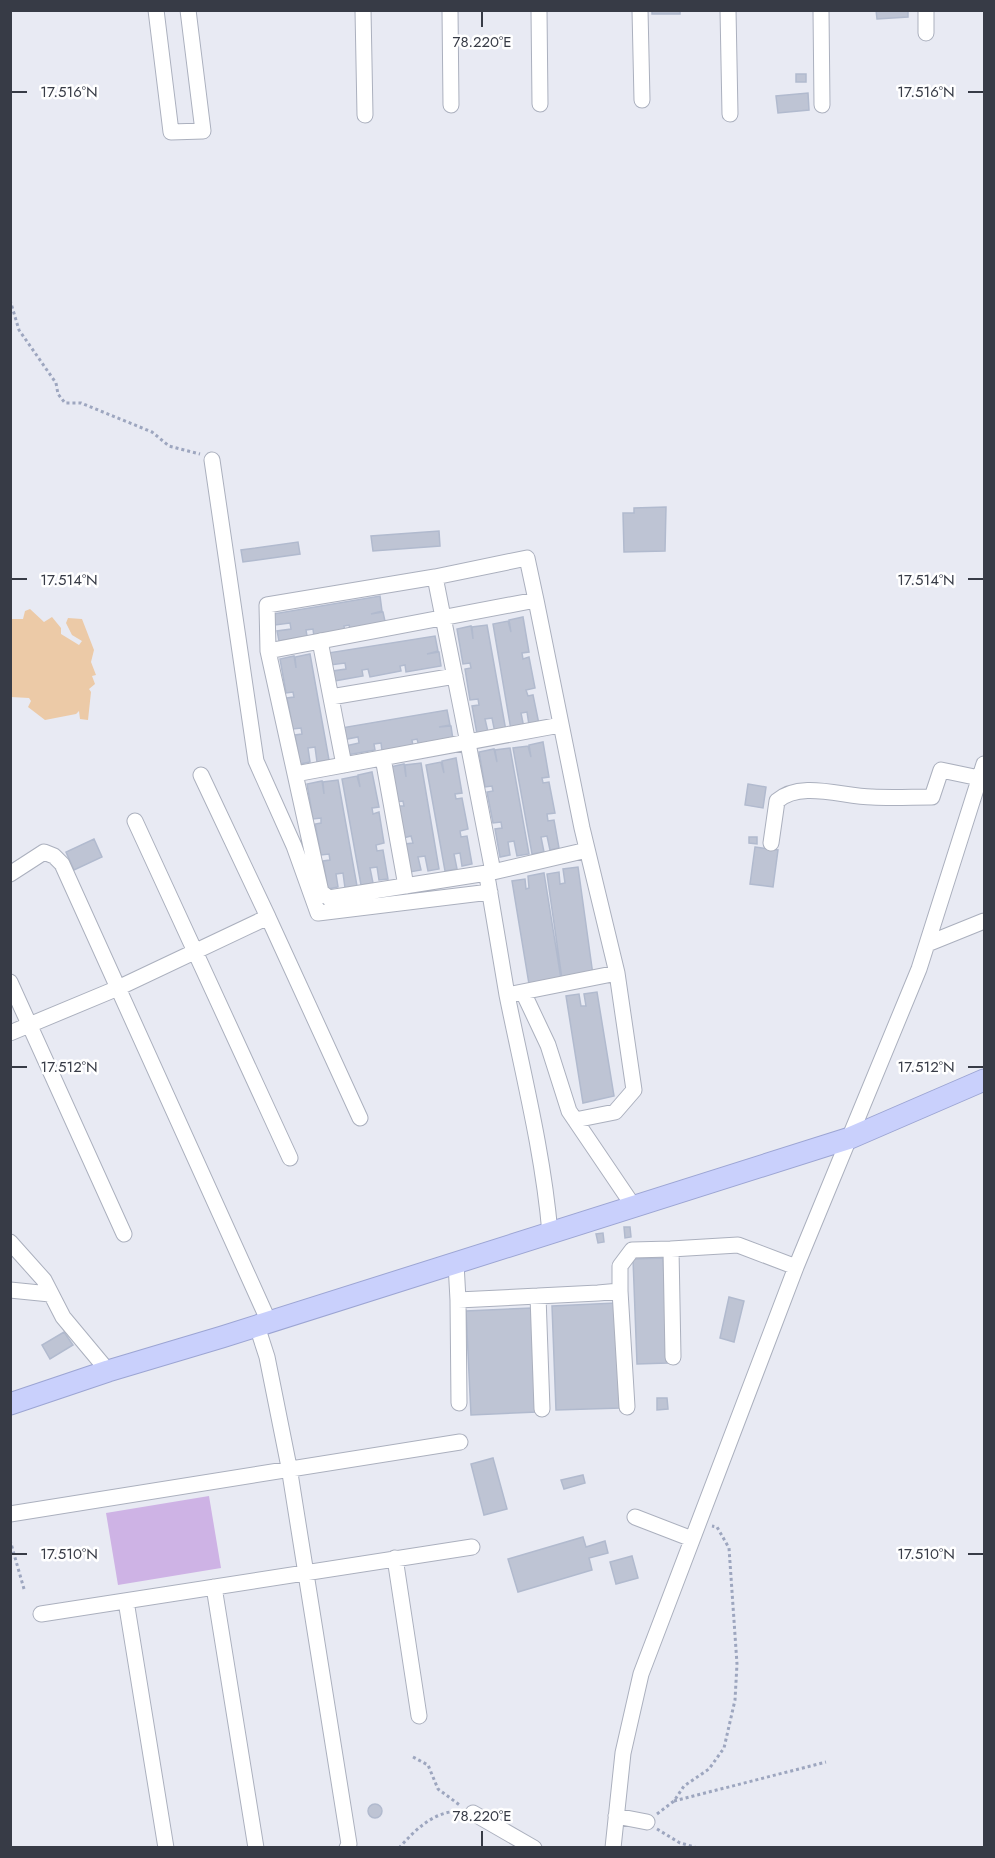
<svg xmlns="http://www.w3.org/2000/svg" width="995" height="1858" font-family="Jost,sans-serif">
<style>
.green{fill:#ceb3e5}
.water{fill:#eccaa7}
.building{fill:#bec4d4;stroke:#b1bace;stroke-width:1.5}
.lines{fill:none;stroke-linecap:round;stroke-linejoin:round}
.street-casing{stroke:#abb0be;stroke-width:17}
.secondary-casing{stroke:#9ca5d3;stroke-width:23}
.path{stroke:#9da6bf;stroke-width:3;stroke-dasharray:3 3;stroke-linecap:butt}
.street{stroke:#fff;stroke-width:15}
.secondary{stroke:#c9d0fc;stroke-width:21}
.ticks{fill:none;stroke:#373b46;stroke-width:2}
.ticks-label{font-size:15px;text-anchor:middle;fill:#373b46;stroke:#fff;stroke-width:5;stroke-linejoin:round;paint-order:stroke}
</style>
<rect width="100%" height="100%" fill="#e8eaf3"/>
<path class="green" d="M 209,1496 L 221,1568 L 118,1585 L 106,1513 Z"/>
<path class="water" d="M 30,609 L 44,622 L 52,617 L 61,628 L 61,634 L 79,645 L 82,641 L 72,635 L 66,623 L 68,618 L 82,619 L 94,650 L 91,662 L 96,675 L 92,676 L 95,684 L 89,689 L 91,692 L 88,720 L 80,719 L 79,711 L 76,714 L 45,720 L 28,707 L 31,701 L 29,698 L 11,697 L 11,619 L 23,619 L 25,611 Z"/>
<path class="building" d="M 652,10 L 680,10 L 680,14 L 652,14 Z
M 876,10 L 908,10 L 908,17 L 877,19 Z
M 796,74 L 806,74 L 806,82 L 796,82 Z
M 808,93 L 809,110 L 778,113 L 776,96 Z
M 666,507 L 665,551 L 624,552 L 623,513 L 634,513 L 634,508 Z
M 439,531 L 440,546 L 373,551 L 371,536 Z
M 298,542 L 300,554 L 243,562 L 241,550 Z
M 380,596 L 382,611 L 371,614 L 383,612 L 386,626 L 351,632 L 349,625 L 344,626 L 345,632 L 314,637 L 313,629 L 306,630 L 307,636 L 279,641 L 277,631 L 291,629 L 290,623 L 275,625 L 273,614 Z
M 523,617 L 529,652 L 522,653 L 523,659 L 529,657 L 535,688 L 526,690 L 528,696 L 533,695 L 539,724 L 529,725 L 527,712 L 521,713 L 524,728 L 511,730 L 493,624 L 508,621 L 511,632 L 509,620 Z
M 487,625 L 506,731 L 495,733 L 492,718 L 485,719 L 488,732 L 477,734 L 472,706 L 479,705 L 478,699 L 470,700 L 465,669 L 471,668 L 470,663 L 463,664 L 457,629 L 471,626 L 473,639 L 472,627 Z
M 435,636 L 438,651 L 427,654 L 439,652 L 441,666 L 406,672 L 405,665 L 400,666 L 401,671 L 370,677 L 368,669 L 362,670 L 363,676 L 334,681 L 333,671 L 346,669 L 345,663 L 330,665 L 328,653 Z
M 310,654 L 329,760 L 317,762 L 315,747 L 308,748 L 310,762 L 300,764 L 295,735 L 302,734 L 301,728 L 293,729 L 287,698 L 294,697 L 293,692 L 286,693 L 280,659 L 294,656 L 296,668 L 295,657 Z
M 447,710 L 450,725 L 439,727 L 451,726 L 453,740 L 419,746 L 417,739 L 412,740 L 413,746 L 382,751 L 381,743 L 374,744 L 375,750 L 347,755 L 345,746 L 359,743 L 358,737 L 342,740 L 341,728 Z
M 543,742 L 549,777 L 542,778 L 543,783 L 549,782 L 555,813 L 547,814 L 548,821 L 554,820 L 559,848 L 550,850 L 547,836 L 541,837 L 544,852 L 532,854 L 513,748 L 528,746 L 531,757 L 529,745 Z
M 510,748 L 529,854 L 517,856 L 514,841 L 508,842 L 510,855 L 500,857 L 495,829 L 502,828 L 501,822 L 493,823 L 487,792 L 493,791 L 492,786 L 485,787 L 479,752 L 494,749 L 497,762 L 495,750 Z
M 456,758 L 462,793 L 455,794 L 456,799 L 462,798 L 468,829 L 460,831 L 461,837 L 467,836 L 472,864 L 462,866 L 460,853 L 454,854 L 457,869 L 445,871 L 426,765 L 441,762 L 444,773 L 442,761 Z
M 421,763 L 439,869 L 428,871 L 425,856 L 418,857 L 421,870 L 410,872 L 405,844 L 413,843 L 411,836 L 403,838 L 398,806 L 404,806 L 403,801 L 396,802 L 390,767 L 404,764 L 406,777 L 405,765 Z
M 372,772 L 379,807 L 372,808 L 373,814 L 379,812 L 384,843 L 376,845 L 377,851 L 383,850 L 388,879 L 379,880 L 377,867 L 370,868 L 373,883 L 361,885 L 342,779 L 357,776 L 360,787 L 358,775 Z
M 338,780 L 357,886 L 345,888 L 343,873 L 336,874 L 338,887 L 328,889 L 323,861 L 330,860 L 329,854 L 321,855 L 315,824 L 321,823 L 321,818 L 313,819 L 307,784 L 322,781 L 324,794 L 323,782 Z
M 748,784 L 766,787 L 763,808 L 745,805 Z
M 749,837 L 757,837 L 757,844 L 749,843 Z
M 94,839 L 102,857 L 74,870 L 66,852 Z
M 755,847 L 778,850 L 773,887 L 750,884 Z
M 578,867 L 593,975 L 562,979 L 547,874 L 559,872 L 560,884 L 565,883 L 563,869 Z
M 544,873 L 561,979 L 529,984 L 512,881 L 525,879 L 526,889 L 529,888 L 528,876 Z
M 597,992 L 614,1096 L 583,1103 L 566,996 L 579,994 L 581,1006 L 586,1006 L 584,994 Z
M 624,1227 L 630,1227 L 631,1237 L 625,1238 Z
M 603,1233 L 604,1242 L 598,1243 L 596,1234 Z
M 663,1258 L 668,1363 L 637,1364 L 633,1259 Z
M 729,1297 L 744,1301 L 734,1342 L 720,1338 Z
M 616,1303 L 621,1408 L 556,1410 L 552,1306 Z
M 532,1308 L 537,1412 L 471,1415 L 466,1311 Z
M 64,1332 L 73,1345 L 50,1359 L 42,1345 Z
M 657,1398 L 667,1398 L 668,1409 L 657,1410 Z
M 493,1458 L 507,1509 L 484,1515 L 471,1464 Z
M 583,1475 L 585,1483 L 564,1489 L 561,1480 Z
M 583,1537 L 586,1547 L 605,1541 L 608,1553 L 589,1558 L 592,1570 L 518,1592 L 508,1559 Z
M 632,1556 L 638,1578 L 616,1584 L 610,1562 Z
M368 1811a7 7 0 1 1 14 0a7 7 0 1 1-14 0Z"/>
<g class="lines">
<defs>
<path id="street" d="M 156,10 L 171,132 L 203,131 L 188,10
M 363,10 L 365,115
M 450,10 L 451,105
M 539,10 L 540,104
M 640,10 L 642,100
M 728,10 L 730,114
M 821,10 L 822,105
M 926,10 L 926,33
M 212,460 L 256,761 L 294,846 L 318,913 L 490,892
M 536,600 L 527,558 L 435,577 C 455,675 474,774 493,872 L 329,898 L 321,892 L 268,651 C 357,634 446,617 536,600 L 582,828 L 617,973 L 634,1090 L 615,1112 L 575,1120
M 320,641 L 344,765
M 268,651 L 267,605 L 435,577
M 331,697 L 455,676
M 383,758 L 406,886
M 295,774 L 560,725
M 201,775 L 268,917
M 135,821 L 290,1158
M 771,843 L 777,801 C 801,780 843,797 872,797 C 892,798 912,797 932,797 L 941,770 L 984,779
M 493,872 L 587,850
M 10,874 L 44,852 L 54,856 L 62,864 L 269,1322
M 488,882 L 507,995
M 927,944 L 984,921
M 10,982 L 124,1234
M 523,992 L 548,1045 L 569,1111 L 634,1207
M 10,1033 L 118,988 L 268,917 L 360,1118
M 550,1233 C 543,1152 523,1074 507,995 L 617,973
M 10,1242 L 44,1280 L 63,1317 L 108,1371
M 456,1263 L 458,1300 L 598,1293 L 620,1291 L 620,1266 L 632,1250 L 671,1249
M 10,1290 L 50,1294
M 620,1291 L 627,1407
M 538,1296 L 542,1409
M 458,1300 L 459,1403
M 257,1326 L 267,1357 L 289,1467 L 349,1844 L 347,1848
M 673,1357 L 671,1249 L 738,1245 L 796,1267
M 10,1514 L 460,1442
M 635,1517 L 692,1539
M 395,1558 L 419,1716
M 214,1587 L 256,1848
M 126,1601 L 166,1848
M 41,1614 L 472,1547
M 473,1813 L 534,1848
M 616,1816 L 647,1822
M 613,1848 L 623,1753 L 641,1674 L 796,1267 L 919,969 L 984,764"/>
<path id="secondary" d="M 10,1404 L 108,1371 L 222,1337 L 850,1138 L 984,1080"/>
</defs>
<use href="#street" class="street-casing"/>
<use href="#secondary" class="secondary-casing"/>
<path class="path" d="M 10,300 L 19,330 L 56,383 L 58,394 L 65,403 L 81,403 L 152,432 L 169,446 L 200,454
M 10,1540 L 24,1589
M 413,1757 L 428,1765 L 438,1789 L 461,1806
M 674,1801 L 826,1762
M 657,1814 L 674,1801 L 684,1786 L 709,1769 L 724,1748 L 735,1700 L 737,1664 L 729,1548 L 717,1527 L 712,1526
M 657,1829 L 680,1843 L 695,1847
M 399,1848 C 416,1829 433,1812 459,1811"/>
<use href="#street" class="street"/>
<use href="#secondary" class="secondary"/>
</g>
<path class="ticks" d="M 482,12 L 482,27M 12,92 L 27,92M 968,92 L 983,92M 12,579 L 27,579M 968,579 L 983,579M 12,1067 L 27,1067M 968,1067 L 983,1067M 12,1554 L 27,1554M 968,1554 L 983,1554M 482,1831 L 482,1846"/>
<g class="ticks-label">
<text x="482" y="47">78.220°E</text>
<text x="69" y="97">17.516°N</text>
<text x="926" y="97">17.516°N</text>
<text x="69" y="585">17.514°N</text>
<text x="926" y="585">17.514°N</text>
<text x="69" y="1072">17.512°N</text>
<text x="926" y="1072">17.512°N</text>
<text x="69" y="1559">17.510°N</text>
<text x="926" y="1559">17.510°N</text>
<text x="482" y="1821">78.220°E</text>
</g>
<rect width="995" height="1858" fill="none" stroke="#373b46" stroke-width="24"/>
</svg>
